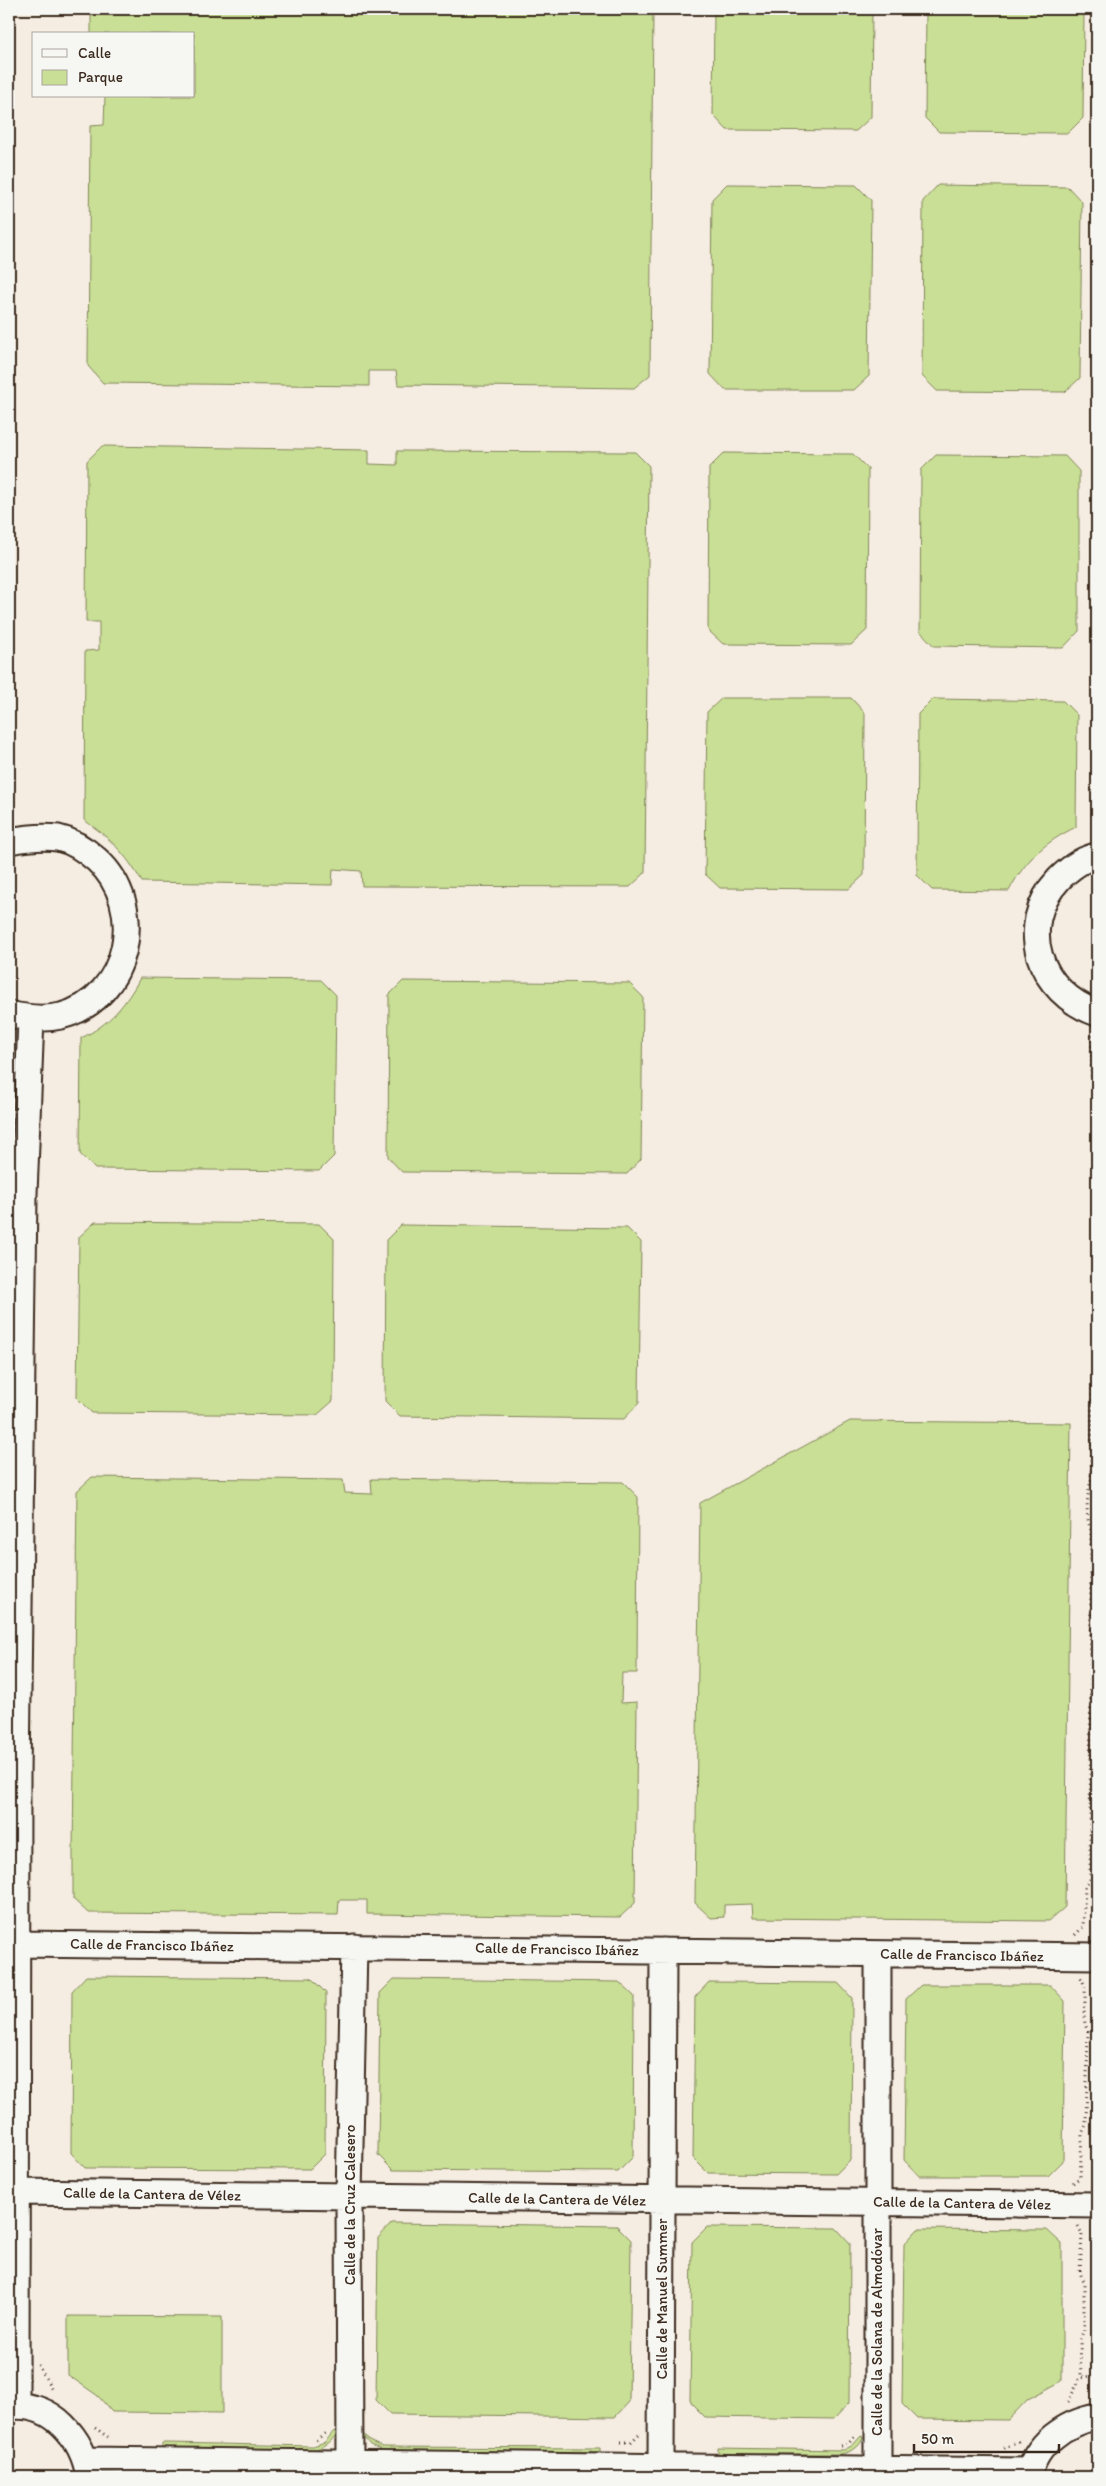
<svg xmlns="http://www.w3.org/2000/svg" width="1106" height="2486" font-family="Itim,sans-serif">
<style>
.green{fill:#c8df95;stroke:#82845a}
.lines{fill:none;stroke-linecap:round;stroke-linejoin:round}
.minor-casing{stroke:#3b2a1e;stroke-width:29}
.path{stroke:#3b2a1e;stroke-width:3;stroke-dasharray:1 4;stroke-linecap:butt}
.minor{stroke:#f6f6f2;stroke-width:25}
.labels{text-anchor:middle;stroke-width:5;stroke-linejoin:round;paint-order:stroke}
.street-label{font-size:15px;fill:#3b2a1e;stroke:#f6f6f2}
</style>
<rect width="100%" height="100%" fill="#f6ede2"/>
<filter id="ink" filterUnits="userSpaceOnUse"><feTurbulence type="fractalNoise" baseFrequency=".02" numOctaves="2"/><feDisplacementMap in="SourceGraphic" scale="10" xChannelSelector="R" yChannelSelector="G"/><feConvolveMatrix kernelMatrix="1 2 1 2 8 2 1 2 1" color-interpolation-filters="sRGB"/></filter>
<g filter="url(#ink)">
<path class="green" d="M 91,9 L 653,9 L 650,375 L 634,388 L 398,385 L 396,371 L 369,371 L 369,386 L 103,383 L 88,366 L 90,126 L 104,125 L 105,96 L 194,96 L 194,34 L 91,34 Z
M 714,9 L 872,9 L 871,117 L 856,131 L 727,130 L 713,115 Z
M 926,9 L 1084,9 L 1083,118 L 1068,133 L 939,132 L 925,118 Z
M 727,184 L 856,185 L 871,200 L 869,376 L 854,390 L 725,390 L 710,374 L 712,199 Z
M 938,185 L 1068,187 L 1082,202 L 1080,378 L 1065,392 L 937,391 L 922,376 L 923,201 Z
M 102,446 L 369,450 L 369,464 L 397,465 L 397,451 L 635,452 L 649,466 L 645,873 L 630,887 L 362,886 L 361,871 L 333,869 L 332,885 L 142,882 C 125,853 111,839 84,820 L 85,651 L 99,650 L 99,622 L 86,622 L 87,461 Z
M 724,453 L 853,454 L 868,469 L 867,630 L 851,645 L 723,644 L 708,630 L 709,468 Z
M 936,455 L 1065,456 L 1079,471 L 1079,631 L 1063,648 L 934,646 L 920,631 L 921,470 Z
M 722,698 L 851,698 L 865,713 L 864,875 L 849,889 L 720,888 L 705,874 L 707,712 Z
M 933,699 L 1063,701 L 1077,715 L 1076,827 C 1045,842 1025,860 1009,891 L 932,890 L 917,875 L 918,714 Z
M 140,978 L 321,980 L 336,995 L 334,1156 L 319,1171 L 95,1169 L 80,1154 L 81,1038 C 109,1025 126,1004 140,978 Z
M 403,981 L 629,983 L 643,997 L 641,1159 L 627,1174 L 402,1172 L 388,1157 L 389,995 Z
M 95,1222 L 319,1224 L 334,1239 L 333,1401 L 317,1415 L 92,1413 L 77,1398 L 79,1237 Z
M 401,1225 L 627,1228 L 641,1242 L 639,1403 L 624,1419 L 400,1416 L 385,1401 L 386,1240 Z
M 850,1421 L 1071,1423 L 1065,1907 L 1049,1921 L 753,1918 L 752,1904 L 724,1905 L 724,1917 L 711,1918 L 695,1903 L 700,1503 Z
M 92,1477 L 343,1480 L 345,1493 L 372,1494 L 371,1479 L 623,1482 L 638,1497 L 637,1673 L 622,1673 L 621,1703 L 637,1702 L 635,1903 L 620,1917 L 367,1914 L 367,1900 L 339,1900 L 338,1915 L 88,1913 L 73,1899 L 73,1854 L 77,1491 Z
M 86,1976 L 311,1978 L 326,1993 L 325,2154 L 310,2169 L 85,2168 L 71,2153 L 72,1991 Z
M 394,1979 L 619,1982 L 634,1996 L 633,2157 L 618,2172 L 393,2170 L 378,2155 L 380,1993 Z
M 709,1982 L 838,1983 L 852,1998 L 851,2159 L 836,2174 L 708,2173 L 693,2158 L 695,1997 Z
M 921,1985 L 1050,1985 L 1065,2001 L 1063,2161 L 1048,2176 L 919,2176 L 904,2160 L 906,1999 Z
M 392,2223 L 617,2226 L 631,2240 L 629,2402 L 615,2417 L 390,2414 L 376,2400 L 378,2238 Z
M 707,2227 L 836,2228 L 850,2243 L 849,2403 L 834,2419 L 705,2417 L 690,2402 L 692,2242 Z
M 918,2229 L 1047,2230 L 1062,2244 L 1062,2381 L 1028,2399 L 1008,2420 L 917,2419 L 902,2404 L 904,2244 Z
M 68,2316 L 222,2317 L 222,2413 L 112,2412 L 98,2396 L 68,2375 Z
M 334,2431 L 337,2433 C 331,2443 324,2447 313,2450 L 162,2448 L 162,2443 L 168,2443 L 313,2446 L 325,2442 Z
M 362,2432 L 369,2441 L 382,2447 L 600,2448 L 600,2452 L 383,2450 L 370,2445 L 360,2433 Z
M 861,2436 L 863,2437 C 861,2447 851,2452 841,2454 L 718,2454 L 718,2448 L 844,2450 L 853,2445 Z"/>
<g class="lines">
<defs>
<path id="minor" d="M 9,841 C 25,838 42,836 58,838 C 72,841 87,851 97,860 C 148,906 130,998 61,1016 C 44,1020 26,1018 9,1014
M 1097,856 C 1083,858 1069,869 1059,879 C 1015,926 1039,993 1097,1013
M 17,1944 L 1097,1956
M 17,2192 L 1097,2205
M 16,2406 L 17,1777 L 24,1194 L 31,1019
M 9,2407 C 52,2401 83,2438 89,2477
M 86,2460 L 1030,2471
M 350,2463 L 349,2196 L 354,1947
M 661,2467 L 663,1951
M 878,2470 L 878,1954
M 1029,2477 C 1034,2444 1066,2422 1097,2417"/>
</defs>
<use href="#minor" class="minor-casing"/>
<path class="path" d="M 1075,1935 L 1083,1927 L 1085,1888 L 1090,1880 L 1091,1530 C 1085,1514 1087,1497 1091,1480 L 1096,1102 L 1091,1088 L 1092,1034
M 1073,2183 L 1080,2177 L 1082,2134 L 1086,2125 L 1088,2031 C 1078,2014 1092,1991 1080,1977
M 1078,2226 L 1082,2234 L 1080,2273 L 1084,2282 L 1084,2330 L 1080,2339 L 1081,2377
M 38,2365 L 53,2391
M 1068,2402 L 1081,2377 L 1097,2376
M 95,2428 L 108,2437
M 316,2440 L 327,2432
M 621,2442 L 631,2442 L 639,2434
M 841,2446 L 848,2444 L 856,2435
M 1004,2448 L 1019,2442"/>
<use href="#minor" class="minor"/>
</g>
</g>
<g class="labels">
<g class="street-label">
<text transform="translate(152 1945) rotate(1)" y="5">Calle de Francisco Ibáñez</text>
<text transform="translate(557 1949) rotate(1)" y="5">Calle de Francisco Ibáñez</text>
<text transform="translate(962 1955) rotate(1)" y="5">Calle de Francisco Ibáñez</text>
<text transform="translate(152 2194) rotate(1)" y="5">Calle de la Cantera de Vélez</text>
<text transform="translate(557 2199) rotate(1)" y="5">Calle de la Cantera de Vélez</text>
<text transform="translate(962 2203) rotate(1)" y="5">Calle de la Cantera de Vélez</text>
<text transform="translate(350 2205) rotate(-90)" y="5">Calle de la Cruz Calesero</text>
<text transform="translate(662 2299) rotate(-90)" y="5">Calle de Manuel Summer</text>
<text transform="translate(877 2332) rotate(-90)" y="5">Calle de la Solana de Almodóvar</text>
</g>
</g>
<rect width="1106" height="2486" fill="none" stroke="#f6f6f2" stroke-width="30"/>
<rect x="15" y="15" width="1076" height="2456" fill="none" stroke="#3b2a1e" stroke-width="2" filter="url(#ink)"/>
<rect x="32" y="32" width="162" height="65" fill="#f6f6f2" stroke="#aba49d"/>
<rect x="42" y="49" width="25" height="8" fill="#f6f6f2" stroke="#aba49d"/>
<text x="78" y="58" font-size="15" fill="#3b2a1e">Calle</text>
<rect x="42" y="70" width="25" height="15" fill="#c8df95" stroke="#aba49d"/>
<text x="78" y="82" font-size="15" fill="#3b2a1e">Parque</text>
<path d="M914 2444v8h145v-8" fill="none" stroke="#3b2a1e" stroke-width="2.5"/>
<text x="921" y="2444" font-size="15" fill="#3b2a1e" stroke="#f6f6f2" stroke-width="4" paint-order="stroke">50 m</text>
</svg>
